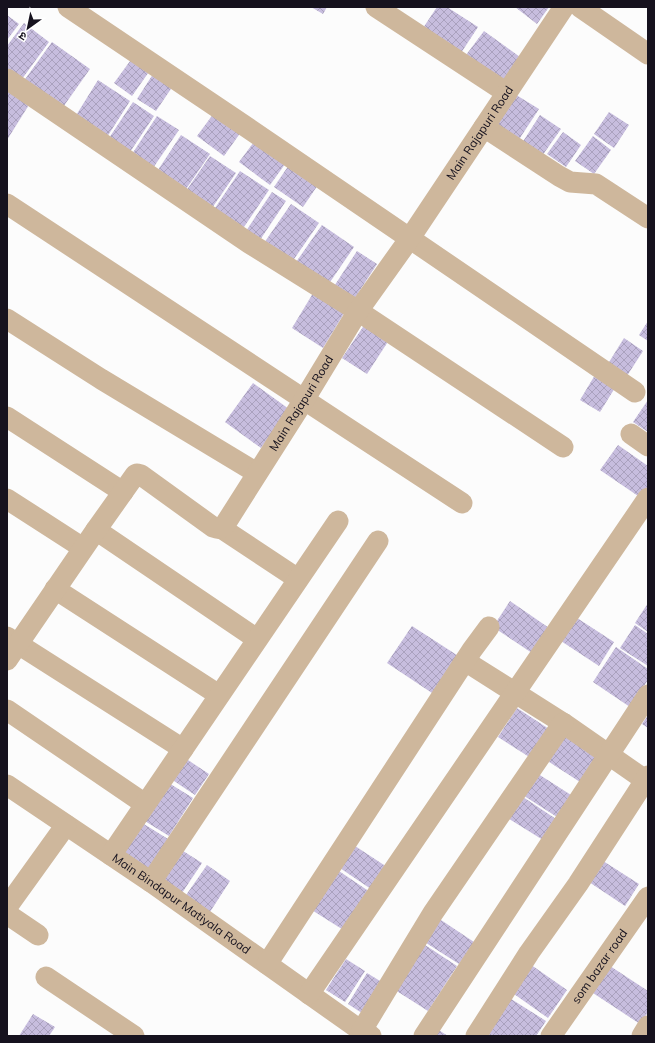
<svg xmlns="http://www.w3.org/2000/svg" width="655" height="1043" font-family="Mulish,'Noto Sans Devanagari',sans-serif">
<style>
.building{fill:url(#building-cross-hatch)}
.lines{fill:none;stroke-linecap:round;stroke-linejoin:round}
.street{stroke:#ceb79c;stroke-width:21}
.labels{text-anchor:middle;stroke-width:3.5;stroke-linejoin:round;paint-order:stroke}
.street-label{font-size:12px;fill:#16121e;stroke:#fff}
</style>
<defs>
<pattern id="building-cross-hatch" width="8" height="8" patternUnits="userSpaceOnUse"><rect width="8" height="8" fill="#c7bdde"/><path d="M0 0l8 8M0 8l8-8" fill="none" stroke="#aaa1be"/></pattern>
</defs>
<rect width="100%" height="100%" fill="#fcfcfc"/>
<path class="building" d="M 311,7 L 327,7 L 323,14 Z
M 437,7 L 447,7 L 478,27 L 461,53 L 423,28 Z
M 515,7 L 549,7 L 537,24 Z
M 7,15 L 19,24 L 7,40 Z
M 24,23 L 49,42 L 22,79 L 7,68 L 7,46 Z
M 484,31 L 520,57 L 503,81 L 466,55 Z
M 52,42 L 90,69 L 61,110 L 23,82 Z
M 133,57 L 151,69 L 132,96 L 114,83 Z
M 155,71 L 175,83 L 156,111 L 137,99 Z
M 98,80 L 130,101 L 107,137 L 75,117 Z
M 7,90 L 32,100 L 7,140 Z
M 513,93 L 539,109 L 518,141 L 492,124 Z
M 133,102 L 154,116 L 130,152 L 109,138 Z
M 609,112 L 629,125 L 614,148 L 594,134 Z
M 214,113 L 241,132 L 224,156 L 197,136 Z
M 540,115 L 561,129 L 542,156 L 522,143 Z
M 157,116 L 179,130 L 153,168 L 132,154 Z
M 563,132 L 581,145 L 566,167 L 547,154 Z
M 181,135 L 210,154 L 184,192 L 156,173 Z
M 593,136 L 611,150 L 594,174 L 575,161 Z
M 257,138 L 288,160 L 270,185 L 239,162 Z
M 210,156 L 236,173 L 210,211 L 184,194 Z
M 291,162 L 320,182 L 303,207 L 274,187 Z
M 240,171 L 269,190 L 242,230 L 213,211 Z
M 272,192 L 286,201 L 260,240 L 246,231 Z
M 291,204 L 319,223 L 292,262 L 264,243 Z
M 322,225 L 354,247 L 326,288 L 294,265 Z
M 357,251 L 377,264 L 351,304 L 331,291 Z
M 315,290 L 346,310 L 323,348 L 292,328 Z
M 367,321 L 391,337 L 367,374 L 342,358 Z
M 648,321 L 648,341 L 639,335 Z
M 624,338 L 643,351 L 625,379 L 606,367 Z
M 598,370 L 618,383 L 600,412 L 580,400 Z
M 253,383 L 289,409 L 261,448 L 225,422 Z
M 648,400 L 648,432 L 633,422 Z
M 618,445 L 648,466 L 648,488 L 641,498 L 600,470 Z
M 510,601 L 552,630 L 535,655 L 493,627 Z
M 648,603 L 648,632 L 635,623 Z
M 577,618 L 614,642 L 599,666 L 561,641 Z
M 635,625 L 648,634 L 648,666 L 620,648 Z
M 412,626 L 463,659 L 438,697 L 387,663 Z
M 616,647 L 648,669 L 648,680 L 630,707 L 593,682 Z
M 517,708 L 552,731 L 534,760 L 498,737 Z
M 648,715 L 648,728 L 642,724 Z
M 560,732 L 597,756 L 580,782 L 543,758 Z
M 179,754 L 209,774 L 195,795 L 165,775 Z
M 532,770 L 571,795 L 557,817 L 518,792 Z
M 164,780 L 193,798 L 169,836 L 140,818 Z
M 517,793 L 556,819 L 543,840 L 503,815 Z
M 139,821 L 168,839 L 149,870 L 120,852 Z
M 349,842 L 387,867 L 371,889 L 334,864 Z
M 180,849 L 202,863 L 180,896 L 158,882 Z
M 600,859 L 639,884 L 625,906 L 586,880 Z
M 207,865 L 230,881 L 208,915 L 184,898 Z
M 333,867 L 370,892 L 345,931 L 307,907 Z
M 435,916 L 474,942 L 459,964 L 420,939 Z
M 422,943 L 457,966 L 428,1011 L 392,988 Z
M 346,959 L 365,971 L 345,1002 L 326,990 Z
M 527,962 L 567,990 L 548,1018 L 507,989 Z
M 607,964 L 648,991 L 648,1012 L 640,1024 L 590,991 Z
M 367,973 L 385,984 L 365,1015 L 348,1004 Z
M 505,995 L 546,1021 L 536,1036 L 478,1036 Z
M 33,1014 L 55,1027 L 49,1036 L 19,1036 Z
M 437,1029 L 448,1036 L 432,1036 Z"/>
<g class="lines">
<g class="street">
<path d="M 68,7 L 242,124 L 635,392"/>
<path d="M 376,7 L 507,93"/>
<path d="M 580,7 L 648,54"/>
<path d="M 7,79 L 249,243 L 358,311 L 563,447"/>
<path d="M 484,127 L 559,176 L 570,182 L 596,184 L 648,218"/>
<path d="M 7,204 C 159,304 310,404 462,503"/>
<path d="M 7,319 L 101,379 L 257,473"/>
<path d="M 7,417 L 123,492"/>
<path d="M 631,434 L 648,446"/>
<path d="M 7,499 L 83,548"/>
<path d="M 221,528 L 298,579"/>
<path d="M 96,530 L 257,639"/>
<path d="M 55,589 L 219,695"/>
<path d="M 7,637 L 183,749"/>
<path id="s1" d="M 7,660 L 96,530 L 135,475 L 137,474 L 141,475 L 213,527 C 218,529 220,529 224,526 L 304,400 L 358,311 L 410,238 L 564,7"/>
<path d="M 465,661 L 563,723 L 648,782"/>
<path d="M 7,710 L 145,804"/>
<path id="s2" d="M 7,785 L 151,882 L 353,1025 L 371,1036"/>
<path d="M 111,855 L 338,521"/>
<path d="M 151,882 L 378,541"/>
<path d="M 7,907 L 66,825"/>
<path d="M 7,914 L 38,935"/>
<path d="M 267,964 L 472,650 L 489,627"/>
<path d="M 46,977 L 134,1036"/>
<path d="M 309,994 L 648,498"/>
<path d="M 362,1030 L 433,913 L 563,723"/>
<path d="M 424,1036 L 648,695"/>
<path d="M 476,1036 L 529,953 L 578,884 L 648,776"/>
<path id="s3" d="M 551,1036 L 648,897"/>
<path d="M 642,1036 L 648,1026"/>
</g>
</g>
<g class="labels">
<g class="street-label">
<text dy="4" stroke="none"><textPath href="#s1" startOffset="801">Main Rajapuri Road</textPath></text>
<text dy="4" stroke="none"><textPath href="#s1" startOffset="477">Main Rajapuri Road</textPath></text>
<text dy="4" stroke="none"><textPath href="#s2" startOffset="211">Main Bindapur Matiyala Road</textPath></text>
<text dy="4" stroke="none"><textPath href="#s3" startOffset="85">som bazar road</textPath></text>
</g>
</g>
<rect width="655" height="1043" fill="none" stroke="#16121e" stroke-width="16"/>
<g transform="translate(28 28) rotate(213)" stroke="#ffffff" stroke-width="3" paint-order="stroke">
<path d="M0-3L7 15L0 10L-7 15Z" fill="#16121e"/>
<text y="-6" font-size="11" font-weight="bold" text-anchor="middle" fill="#16121e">उ</text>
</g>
</svg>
